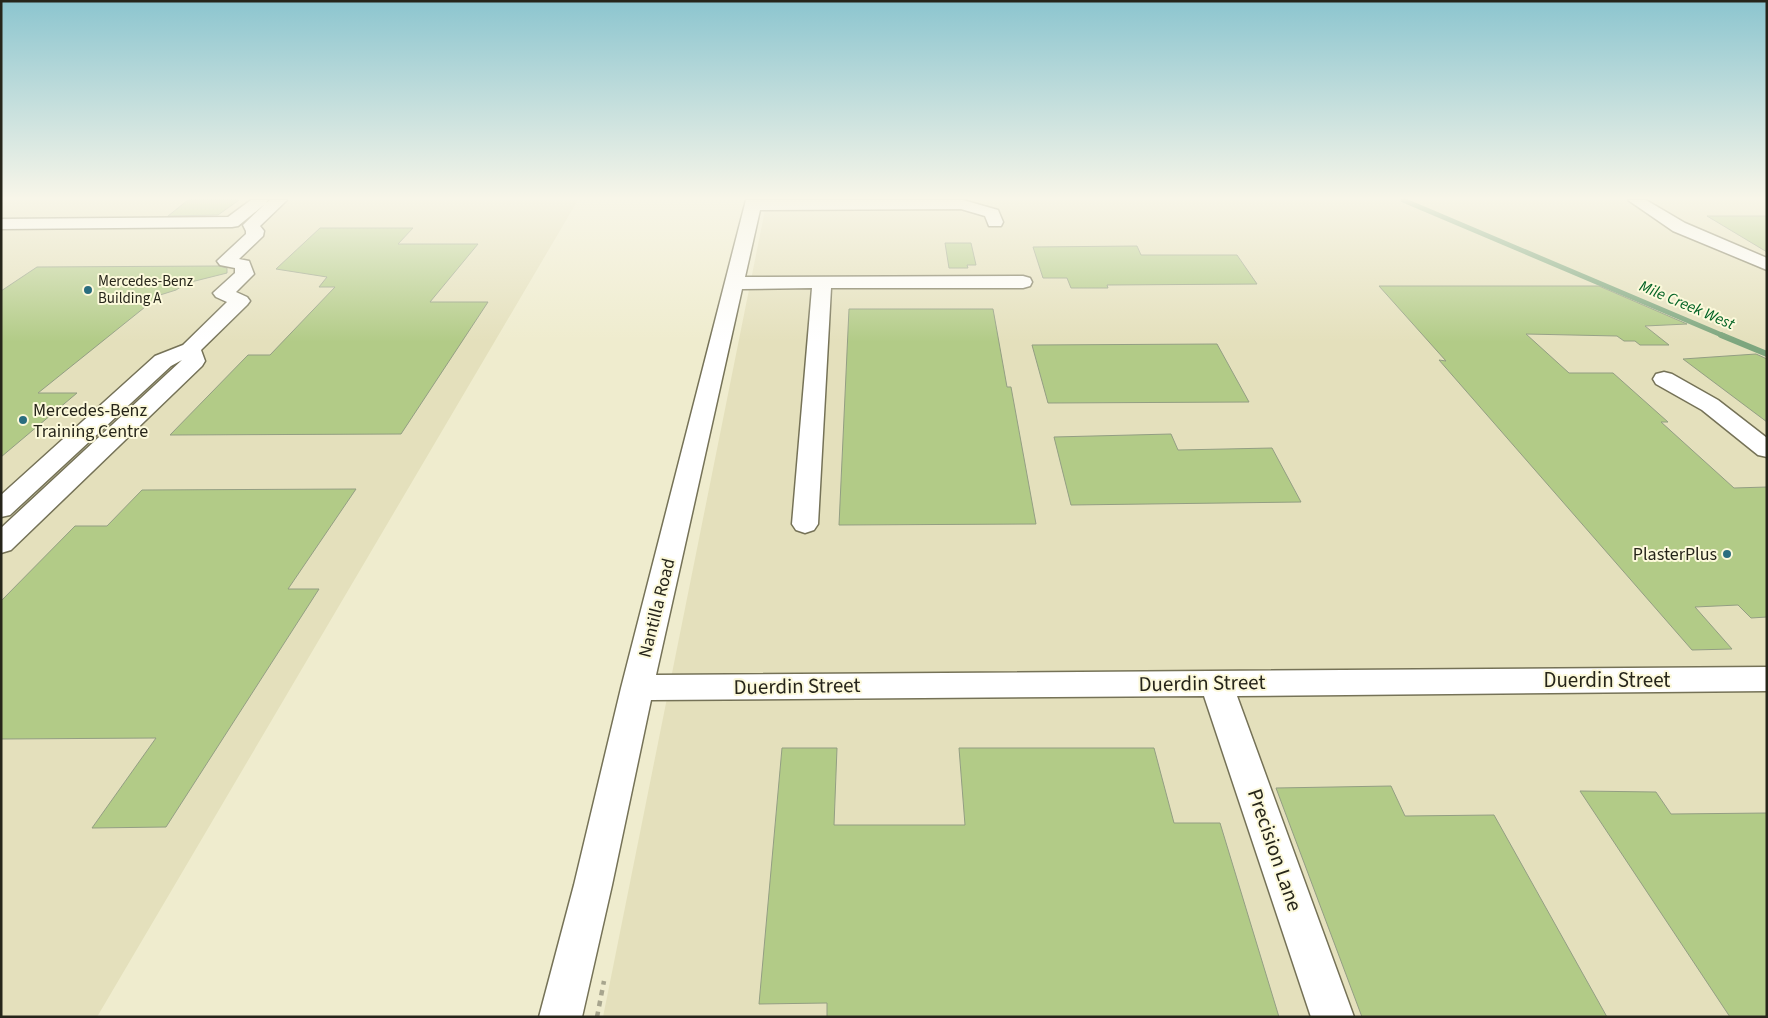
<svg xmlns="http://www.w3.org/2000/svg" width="1768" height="1018" font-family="'Source Sans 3',sans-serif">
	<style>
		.built { fill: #e4e0bc }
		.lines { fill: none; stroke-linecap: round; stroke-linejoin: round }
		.stream-far1 { stroke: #7da67e; stroke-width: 5 }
		.stream { stroke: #7da67e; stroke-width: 6 }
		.building { fill: #b2cb87; stroke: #939e83 }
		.minor-casing { stroke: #757257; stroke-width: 3 }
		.path { stroke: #a7a58e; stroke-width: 4.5; stroke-dasharray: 5.5 5.5; stroke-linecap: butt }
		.minor { fill: #fff; fill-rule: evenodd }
		.poi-dot { fill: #2a6e7f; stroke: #fcf9db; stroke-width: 2 }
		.labels { text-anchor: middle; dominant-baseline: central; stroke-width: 4; stroke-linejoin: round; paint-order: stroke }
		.far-poi-label { font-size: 15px; fill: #26251a; stroke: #fcf9db; text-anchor: start }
		.far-water-label { font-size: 16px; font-style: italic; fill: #006224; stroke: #fcf9db }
		.poi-label { font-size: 18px; fill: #26251a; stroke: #fcf9db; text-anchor: start }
		.street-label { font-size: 18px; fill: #26251a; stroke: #fcf9db }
		.near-street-label { font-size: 21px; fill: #26251a; stroke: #fcf9db }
	</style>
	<rect width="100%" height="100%" fill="#efecce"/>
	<!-- built -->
	<path class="built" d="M1 200H578L97 1017H1Z
		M767 200H1767V1017H603Z"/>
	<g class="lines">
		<!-- stream-far1 -->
		<path class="stream-far1" d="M1403 200 1724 336"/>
		<!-- stream -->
		<path class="stream" d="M1721 335 1767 354"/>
	</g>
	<!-- building -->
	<path class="building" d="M188 200H239L218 215 168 216Z
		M1707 216H1767V252Z
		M320 228H413L398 244H478L430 302H488L401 434 170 435 248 355H270L335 287H319L327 277 276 269Z
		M945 243H971L976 265H967L968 268H949Z
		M1137 246 1141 255H1237L1257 284 1107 285 1108 288H1071L1067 278H1043L1033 247Z
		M219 266 227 268V273L187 283 176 290 160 295 38 393H77L1 457V291L37 267Z
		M1379 286H1599L1687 324 1645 326 1669 345H1640L1635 341H1624L1617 336 1526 334 1569 373H1613L1668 422H1661L1734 488 1767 487V617L1751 618 1738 605 1695 607 1732 649 1692 650 1439 360 1446 361Z
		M849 309H993L1007 387H1011L1036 524 839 525Z
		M1217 344 1249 402 1048 403 1032 345Z
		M1756 354 1767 359V422L1683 359Z
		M1171 434 1178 450 1272 448 1301 502 1071 505 1054 437Z
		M356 489 288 589H319L166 827 92 828 156 738 1 739V601L75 526H107L142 490Z
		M782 748H837L834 825H965L959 748H1154L1174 823H1220L1279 1017H827V1003L759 1004Z
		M1391 786 1405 816 1494 815 1607 1017H1362L1276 788Z
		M1580 791 1656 792 1671 814 1767 813V1017H1730Z"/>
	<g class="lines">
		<defs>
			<path id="minor" d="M251 200H268L266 203 270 200H287L260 226 264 231 263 236 239 259 249 261 254 274 236 292 247 297 250 301 247 305 201 350 205 361 202 366 11 550 1 553V528L182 360 171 366 10 515 1 517V495L155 356 183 345 227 302 216 297 213 293 235 273V268L220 265 217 261 246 234V231L243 225 265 204 238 226 232 227 1 229V219L228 217Z
				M746 200H963L998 210 1003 222 1001 226H989L985 216 961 209 760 210 745 277 1023 276 1030 278 1032 282 1030 286 1023 288H831L818 524 814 530 805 533 796 530 792 524 812 288 742 289 656 675 1767 667V691L1237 696 1354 1017H1311L1204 696 651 700 612 885 582 1017H539L574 885 621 688Z
				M1628 200H1646L1685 223 1767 258V270L1673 231Z
				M1664 372 1672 374 1718 400 1767 438V457L1758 455 1702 410 1656 384 1653 379 1656 374Z"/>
		</defs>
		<!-- minor casing -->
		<use href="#minor" class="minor-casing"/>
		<!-- path -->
		<path class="path" d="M597 1017 604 981"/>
		<!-- minor -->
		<use href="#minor" class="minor"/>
	</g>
	<!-- sky -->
	<linearGradient id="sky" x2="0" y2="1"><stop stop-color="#8cc5cf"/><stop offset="0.58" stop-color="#f8f6e9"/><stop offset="1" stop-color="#f8f6e9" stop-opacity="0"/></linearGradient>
	<rect width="1768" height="342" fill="url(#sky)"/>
	<!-- markers -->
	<g class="poi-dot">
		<circle cx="88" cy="290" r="5"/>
		<circle cx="23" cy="420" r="5"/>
		<circle cx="1727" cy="554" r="5"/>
	</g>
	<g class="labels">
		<!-- far-poi labels -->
		<g class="far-poi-label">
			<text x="98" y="281">Mercedes-Benz<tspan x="98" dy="17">Building A</tspan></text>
		</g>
		<!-- far-water labels -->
		<g class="far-water-label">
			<text transform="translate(1687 305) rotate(23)">Mile Creek West</text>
		</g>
		<!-- poi labels -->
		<g class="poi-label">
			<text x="33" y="410">Mercedes-Benz<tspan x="33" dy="21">Training Centre</tspan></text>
			<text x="1717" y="554" text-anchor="end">PlasterPlus</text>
		</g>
		<!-- street labels -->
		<g class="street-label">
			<text transform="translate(657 608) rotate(-76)">Nantilla Road</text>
		</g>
		<!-- near-street labels -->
		<g class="near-street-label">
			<text x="1607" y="680">Duerdin Street</text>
			<text transform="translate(1202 683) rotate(-1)">Duerdin Street</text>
			<text transform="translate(797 686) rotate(-1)">Duerdin Street</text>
			<text transform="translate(1275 850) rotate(71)">Precision Lane</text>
		</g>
	</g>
	<!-- border -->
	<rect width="1768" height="1018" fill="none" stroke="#26251a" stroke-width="5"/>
</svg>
